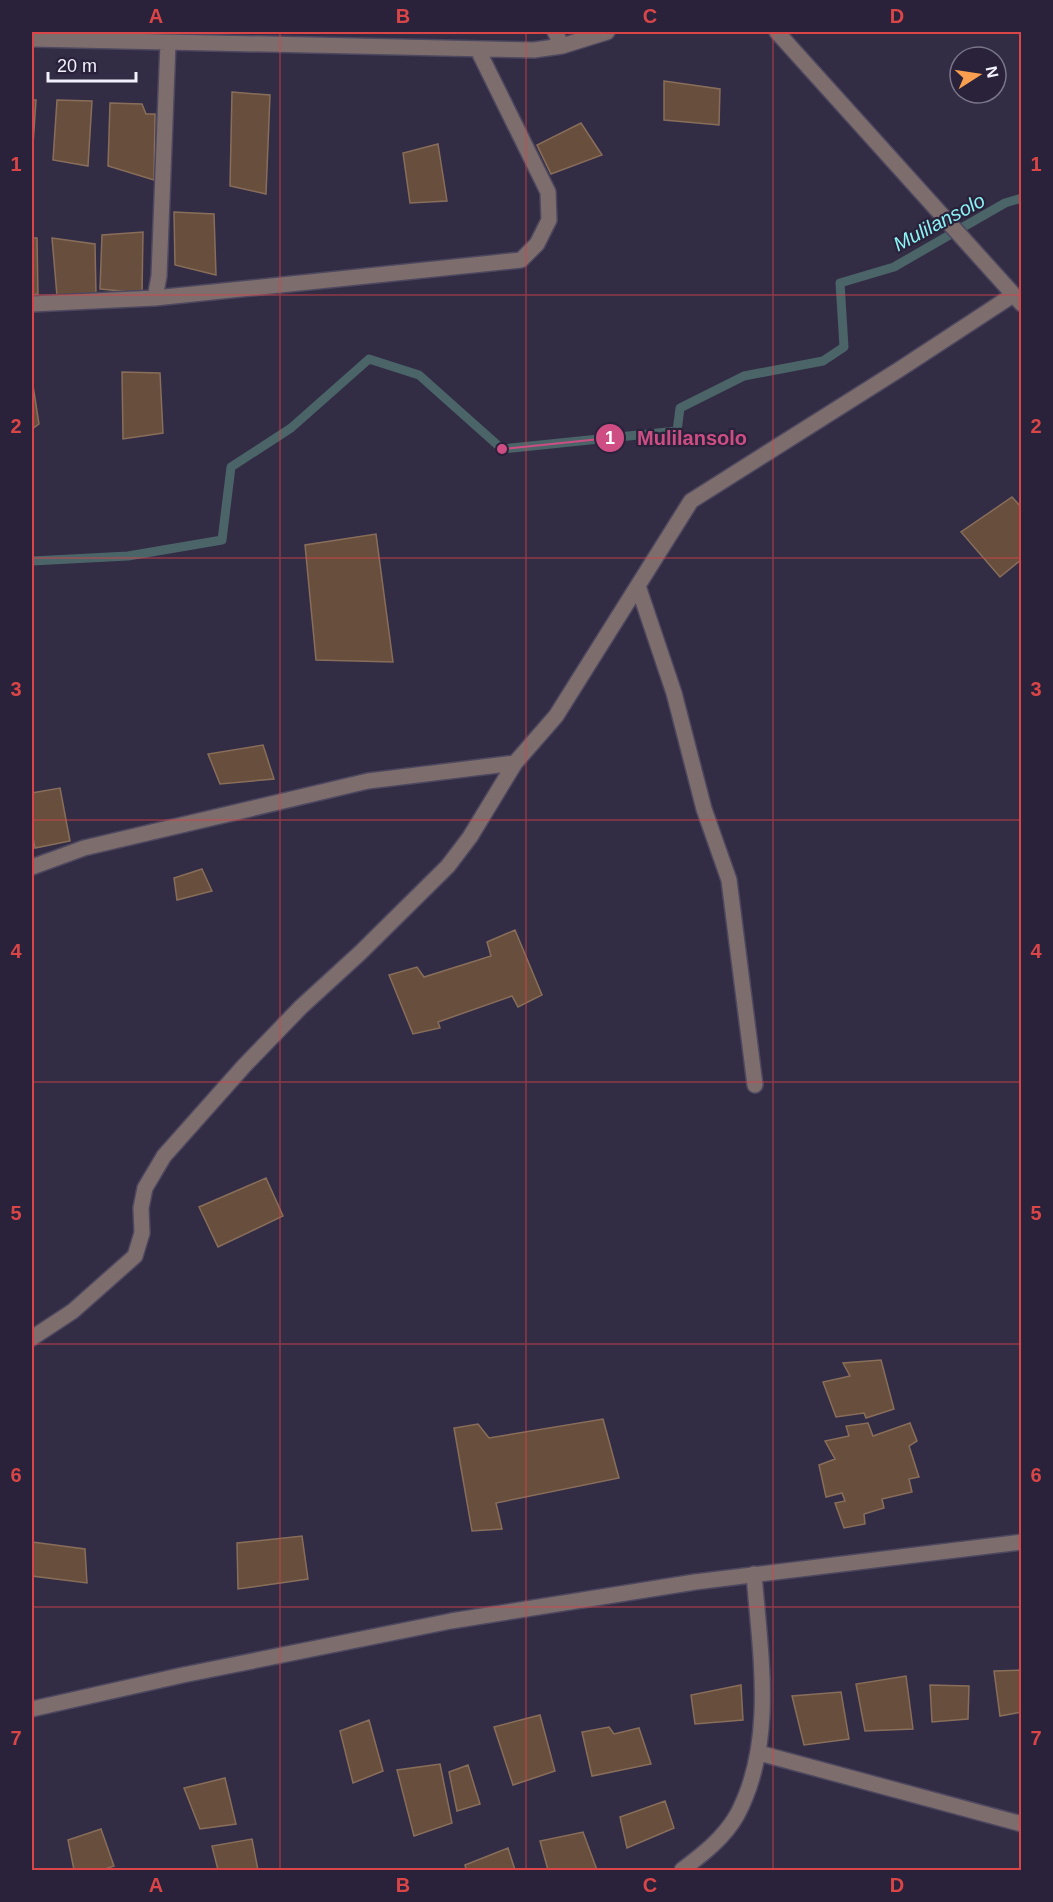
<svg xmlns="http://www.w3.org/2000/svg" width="1053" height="1902" font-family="Arial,sans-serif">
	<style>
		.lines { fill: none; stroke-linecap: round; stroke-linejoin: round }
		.stream { stroke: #4b6468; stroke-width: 9 }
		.building { fill: #684f3d; stroke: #886e5a; stroke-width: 1.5 }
		.minor-casing { stroke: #4d485f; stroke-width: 18 }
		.minor { stroke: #7d6d6c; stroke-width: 15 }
		.grid { fill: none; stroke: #da4648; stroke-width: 1.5; stroke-opacity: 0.55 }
		.labels { text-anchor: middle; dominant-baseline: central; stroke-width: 4.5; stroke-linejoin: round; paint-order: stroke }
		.water-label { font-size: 20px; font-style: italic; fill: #8bf3f4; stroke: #29223a }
		.leader { fill: none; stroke: #ce4e84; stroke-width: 2 }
		.callout-dot { fill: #ce4e84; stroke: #29223a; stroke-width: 2 }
		.mark-label { font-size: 18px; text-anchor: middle; font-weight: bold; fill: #fff }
		.callout-label { font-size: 20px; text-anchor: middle; font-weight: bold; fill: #ce4e84; stroke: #29223a; stroke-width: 4.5; stroke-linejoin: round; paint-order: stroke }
		.neatline { fill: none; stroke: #da4648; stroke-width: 2 }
		.grid-label { font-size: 20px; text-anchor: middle; font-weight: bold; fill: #da4648 }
	</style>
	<rect width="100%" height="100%" fill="#322c45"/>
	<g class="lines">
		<!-- stream -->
		<path class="stream" d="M32 561 128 556 222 540 231 467 291 428 369 359 419 375 502 449 677 431 680 408 744 376 823 361 844 347 840 283 894 267 1005 203 1022 198"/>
	</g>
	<!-- building -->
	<path class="building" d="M664 81 720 89 719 125 664 120Z
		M232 92 270 95 266 194 230 186Z
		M32 100H36L32 160Z
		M57 100 92 101 88 166 53 160Z
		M110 103 142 104 146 114H155L154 180 108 166Z
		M581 123 602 155 551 174 537 145Z
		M438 144 447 201 410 203 403 153Z
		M174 212 214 214 216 275 175 265Z
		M143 232 142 293 100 289 102 235Z
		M32 238H37L38 294 32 295Z
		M52 238 95 244 96 295 57 296Z
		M122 372 160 373 163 433 123 439Z
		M32 379 39 424 32 429Z
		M1012 497 1022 508V559L1000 577 961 532Z
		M376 534 393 662 316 660 305 545Z
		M263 745 274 779 220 784 208 754Z
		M60 788 70 841 35 848 32 833V793Z
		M202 869 212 891 177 900 174 878Z
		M515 930 542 995 518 1007 512 996 438 1022 440 1028 413 1034 389 975 417 967 424 977 491 956 487 942Z
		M266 1178 283 1216 218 1247 199 1207Z
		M881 1360 894 1409 866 1418 864 1413 836 1417 823 1382 850 1376 843 1363Z
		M603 1419 619 1478 496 1503 502 1529 472 1531 454 1428 478 1424 489 1438Z
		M868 1423 873 1436 910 1423 917 1441 909 1446 919 1477 909 1479 912 1492 882 1499 884 1508 864 1514 865 1524 844 1528 835 1503 845 1501 842 1493 826 1497 819 1465 835 1459 825 1441 849 1436 846 1426Z
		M302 1536 308 1579 238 1589 237 1543Z
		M32 1542 85 1549 87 1583 32 1576Z
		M1022 1670V1712L1000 1716 994 1671Z
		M906 1676 913 1729 865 1731 856 1684Z
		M741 1685 743 1720 695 1724 691 1695Z
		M930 1685 969 1686 968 1719 932 1722Z
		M841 1692 849 1739 804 1745 792 1696Z
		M540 1715 555 1771 513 1785 494 1727Z
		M369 1720 383 1771 353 1783 340 1731Z
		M609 1727 614 1734 639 1728 651 1764 592 1776 582 1732Z
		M440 1764 452 1823 414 1836 397 1770Z
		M468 1765 480 1804 457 1811 449 1772Z
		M225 1778 236 1824 200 1829 184 1788Z
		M665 1801 674 1828 627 1848 620 1817Z
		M101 1829 114 1866 102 1870H74L68 1840Z
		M583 1832 597 1870H548L540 1841Z
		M252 1839 258 1870H218L212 1846Z
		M508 1848 515 1870H466L465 1865Z"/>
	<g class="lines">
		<defs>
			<path id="minor" d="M555 32 562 46
				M777 32 1022 304
				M32 39 534 50 562 46 607 32
				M155 298 159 276 168 43
				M32 304 155 298 521 260 537 244 549 220 548 192 478 50
				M638 586 674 693 704 809 729 880 755 1085
				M32 867 84 848 368 781 515 763
				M32 1338 73 1311 135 1256 142 1233 141 1208 145 1188 164 1156 244 1066 301 1007 360 953 448 866 470 837 515 763 556 716 691 501 900 369 1013 295
				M32 1709 183 1675 451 1621 695 1582 1022 1542
				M759 1753 1022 1824
				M682 1870C703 1854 724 1838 737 1815 776 1742 760 1653 754 1574"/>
		</defs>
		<!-- minor casing -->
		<use href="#minor" class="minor-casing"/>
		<!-- minor -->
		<use href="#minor" class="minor"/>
	</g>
	<!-- grid -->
	<path class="grid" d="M280 32V1870M526 32V1870M773 32V1870M32 295H1022M32 558H1022M32 820H1022M32 1082H1022M32 1344H1022M32 1607H1022"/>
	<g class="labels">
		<!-- water labels -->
		<g class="water-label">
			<text transform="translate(939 222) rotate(-28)">Mulilansolo</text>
		</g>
	</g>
	<!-- callouts -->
	<path class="leader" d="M502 449L610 438"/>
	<g class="callout-dot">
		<circle cx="502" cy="449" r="6"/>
		<circle cx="610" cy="438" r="15"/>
	</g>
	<g class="mark-label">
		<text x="610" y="444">1</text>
	</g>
	<g class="callout-label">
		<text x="692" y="445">Mulilansolo</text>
	</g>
	<!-- border -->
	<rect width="1053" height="1902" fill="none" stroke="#29223a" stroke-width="66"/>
	<!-- north arrow -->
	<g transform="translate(978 75) rotate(78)"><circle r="28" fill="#29223a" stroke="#7a7588" stroke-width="1.5"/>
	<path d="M0-4.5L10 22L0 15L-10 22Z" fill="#fa9f4f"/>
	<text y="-9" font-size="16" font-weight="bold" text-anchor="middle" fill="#f4f1fe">N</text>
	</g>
	<!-- scale -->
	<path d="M48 72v9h88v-9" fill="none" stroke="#f4f1fe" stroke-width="3"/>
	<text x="57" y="72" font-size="18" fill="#f4f1fe" stroke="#29223a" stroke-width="4.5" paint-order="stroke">20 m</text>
	<rect x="33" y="33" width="987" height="1836" class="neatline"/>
	<g class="grid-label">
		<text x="156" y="23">A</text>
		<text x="403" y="23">B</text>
		<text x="650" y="23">C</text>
		<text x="897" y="23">D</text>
		<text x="16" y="171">1</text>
		<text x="1036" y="171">1</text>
		<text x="16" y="433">2</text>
		<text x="1036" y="433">2</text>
		<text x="16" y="696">3</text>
		<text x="1036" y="696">3</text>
		<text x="16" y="958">4</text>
		<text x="1036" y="958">4</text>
		<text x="16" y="1220">5</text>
		<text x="1036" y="1220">5</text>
		<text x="16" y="1482">6</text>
		<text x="1036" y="1482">6</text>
		<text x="16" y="1745">7</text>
		<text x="1036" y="1745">7</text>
		<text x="156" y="1892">A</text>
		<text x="403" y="1892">B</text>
		<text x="650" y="1892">C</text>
		<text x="897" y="1892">D</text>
	</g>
</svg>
